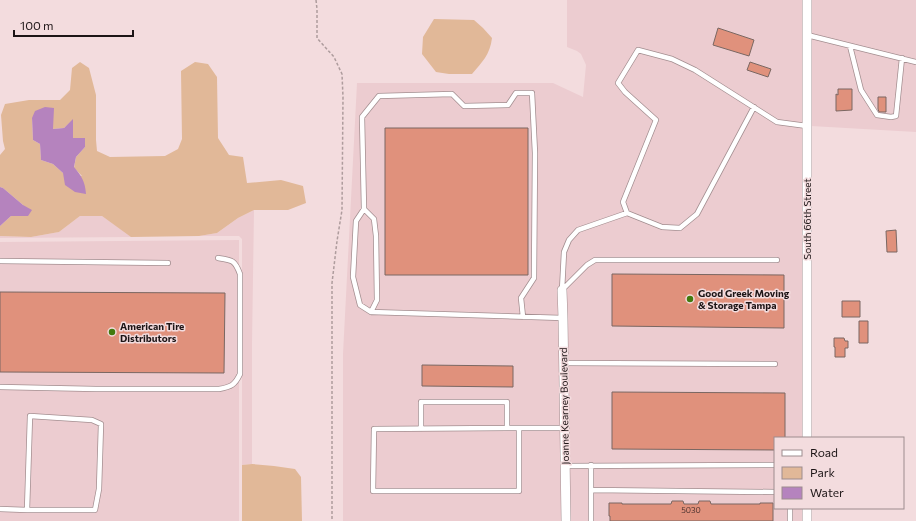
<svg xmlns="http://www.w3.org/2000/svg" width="916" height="521" font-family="Commissioner,sans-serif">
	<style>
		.built { fill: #ecccd0 }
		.green { fill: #e1b898; fill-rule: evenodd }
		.water { fill: #b583be }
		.building { fill: #e0917c; stroke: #7a6762 }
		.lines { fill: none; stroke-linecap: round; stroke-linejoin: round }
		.service-casing { stroke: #a38e90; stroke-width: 6 }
		.minor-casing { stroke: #a38e90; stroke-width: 10 }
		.path { stroke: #ae9c9d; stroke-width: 1.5; stroke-dasharray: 3 2; stroke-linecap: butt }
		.service { stroke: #fff; stroke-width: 4.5 }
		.minor { stroke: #fff; stroke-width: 9 }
		.poi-dot { fill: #427a0e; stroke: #f3dcde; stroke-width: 1.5 }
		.labels { text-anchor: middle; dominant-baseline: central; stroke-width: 3; stroke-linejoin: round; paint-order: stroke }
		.number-label { font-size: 8px; fill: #4e3430 }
		.street-label { font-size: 10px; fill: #1d1516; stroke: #f3dcde }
		.poi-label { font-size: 10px; font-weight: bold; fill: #1d1516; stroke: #f3dcde; text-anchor: start }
	</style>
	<rect width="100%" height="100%" fill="#f3dcde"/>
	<!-- built -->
	<path class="built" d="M567 0H802L803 438H775V508H803V521H570L566 285 558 286 559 318 562 521H343V354L357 83H553L583 97 586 65 581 54 577 51 567 47Z
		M811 0H916V132L811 126Z
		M254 210 252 344V464L242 465V239L239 236H199L217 233 238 218Z
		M80 216H102L131 236 135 237 0 238V236L31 237 59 232Z
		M239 240V521H0V242Z"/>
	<!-- green -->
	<path class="green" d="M434 19 474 20 483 28 492 38C490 55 482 62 472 74H449L436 72 422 54 423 37Z
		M80 62 89 68 96 95V140L97 151 110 157 165 156 178 149 182 139 181 71 195 62 208 64 217 77 218 138 229 155 243 157 247 183 281 180 303 186 306 203 288 210H254L238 218 217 233 199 236 131 237 102 216H80L59 232 31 237 0 236V226L11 216H27L23 205 3 188 0 187V155L5 149 3 141 1 115 5 104 29 100H60L70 90 72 68ZM32 118 53 129 64 128 73 120V138H85V147L76 157 74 168 82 176 63 173 53 164 41 160 40 144 33 140Z
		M252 464 274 466 295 469 301 477 302 521H242V465Z"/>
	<!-- water -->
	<path class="water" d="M45 107 54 108 53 129 64 128 73 119V138H85V147L76 157 74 167C82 177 85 181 86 194L75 192 65 185 63 173 53 164 41 160 40 144 33 140 32 118 35 111Z
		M0 187 3 188 23 205 32 210 28 216H11L0 226Z"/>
	<!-- building -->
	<path class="building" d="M718 28 754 40 749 56 713 45Z
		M750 62 771 69 768 77 747 70Z
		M838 89H852V110L836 111V94L838 95Z
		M878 97H886V112H879L878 109Z
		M385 128H528V275H385Z
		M896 230 897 252H887L886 231Z
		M612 274 784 275V328L612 326Z
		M0 292 225 293 224 373 0 372Z
		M842 301H860V317H842Z
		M859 321H868V343H859Z
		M834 338H844L845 341H848V348H845V357H835V347H834Z
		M422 365 513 366V387L422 386Z
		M612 392 785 393V438H775V450L612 449Z
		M672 501H683L684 504H698L699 501H710L711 504H760V503H773V521H610V516H609V503H622V504H671Z"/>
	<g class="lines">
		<defs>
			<path id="service" d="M807 35 916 62
				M850 46 861 90 877 115 891 117 896 116 902 58
				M754 107 697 214 680 228 662 227 627 213 623 202 656 120 625 92 618 83 638 50 672 59 695 70 777 122 807 126
				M364 209 374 219 376 236 377 300 371 312
				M0 261 168 263
				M562 290 587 265 595 260H777
				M562 290 564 252 569 240 578 230 627 213
				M523 317 521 298 534 278 535 153 532 93H516L508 105 464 106 452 94 379 96 362 117 364 209 356 221 353 277 360 305 371 312 563 318
				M564 363 775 364
				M0 387 96 389H219C231 387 235 385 240 374V274C235 260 232 260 218 258
				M519 428V491H373L374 429 507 428H565
				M421 429V402H507V428
				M565 466 775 465
				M591 490 775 492
				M790 508V521
				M0 509 27 510H95L99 489 101 424 92 420 30 416 27 510
				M591 521V465"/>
			<path id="minor" d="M807 0V438
				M562 290 563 318 566 521
				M807 508V521"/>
		</defs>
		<!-- service casing -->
		<use href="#service" class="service-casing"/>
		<!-- minor casing -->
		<use href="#minor" class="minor-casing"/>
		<!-- path -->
		<path class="path" d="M316 0 317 9V38L334 57 342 74 343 97 342 210 337 241 332 283V521"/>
		<!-- service -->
		<use href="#service" class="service"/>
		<!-- minor -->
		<use href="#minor" class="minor"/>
	</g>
	<!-- markers -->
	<g class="poi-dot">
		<circle cx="690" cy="299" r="4"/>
		<circle cx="112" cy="332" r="4"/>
	</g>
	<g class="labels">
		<!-- number labels -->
		<g class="number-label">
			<text x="691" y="510">5030</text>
		</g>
		<!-- street labels -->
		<g class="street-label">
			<text transform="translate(807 219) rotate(-90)">South 66th Street</text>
			<text transform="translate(564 406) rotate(-91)">Joanne Kearney Boulevard</text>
		</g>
		<!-- poi labels -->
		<g class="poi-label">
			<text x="698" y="293">Good Greek Moving<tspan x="698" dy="12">&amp; Storage Tampa</tspan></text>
			<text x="120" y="326">American Tire<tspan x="120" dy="12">Distributors</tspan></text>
		</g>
	</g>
	<!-- legend -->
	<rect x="774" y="437" width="130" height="72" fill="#f3dcde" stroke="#9d8c8e"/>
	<rect x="782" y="450" width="20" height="6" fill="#ffffff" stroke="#9d8c8e"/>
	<text x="810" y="457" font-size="12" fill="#1d1516">Road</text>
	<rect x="782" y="467" width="20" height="12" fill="#e1b898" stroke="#9d8c8e"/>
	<text x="810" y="477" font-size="12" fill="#1d1516">Park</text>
	<rect x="782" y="487" width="20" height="12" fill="#b583be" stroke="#9d8c8e"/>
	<text x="810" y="497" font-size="12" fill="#1d1516">Water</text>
	<!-- scale -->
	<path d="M14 30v6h119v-6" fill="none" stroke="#1d1516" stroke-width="2"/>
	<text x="20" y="30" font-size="12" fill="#1d1516" stroke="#f3dcde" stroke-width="3" paint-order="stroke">100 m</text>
</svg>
